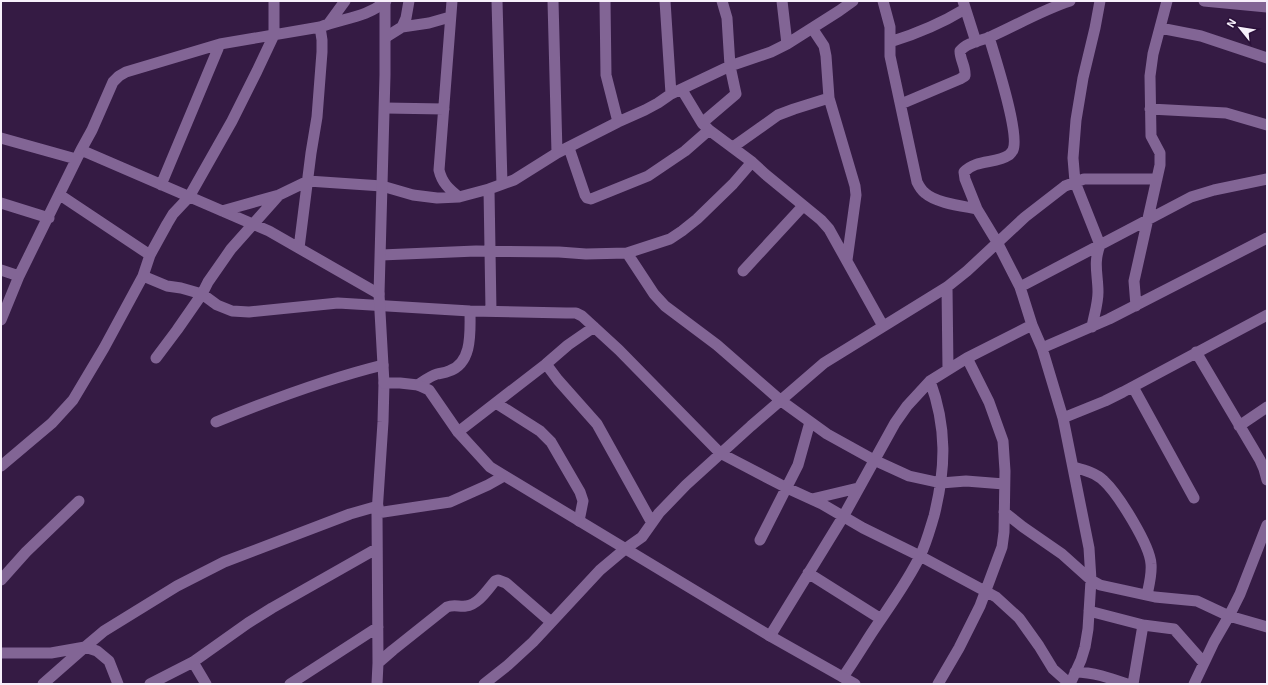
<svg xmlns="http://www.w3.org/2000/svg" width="1268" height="685" font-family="'Exo 2',sans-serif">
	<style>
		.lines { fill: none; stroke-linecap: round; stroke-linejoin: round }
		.minor { stroke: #826595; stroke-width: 11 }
		.tertiary { stroke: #826595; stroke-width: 11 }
	</style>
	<rect width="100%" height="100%" fill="#351b44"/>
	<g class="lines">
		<!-- minor -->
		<path class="minor" d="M452 1 439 170C442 183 449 189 459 197
			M497 1 502 184
			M553 1 557 153
			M605 1 606 75 618 122
			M665 1 671 94
			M782 1 787 44
			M883 1 890 27V56L917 182C919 186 921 190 925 193 936 203 962 206 977 209
			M963 1 976 42
			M1204 1 1267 7
			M329 23 345 1
			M402 27 429 23 450 17
			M812 28 824 46 826 56 829 98 855 186 856 195 847 260
			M1160 28 1201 36 1267 58
			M386 37 402 27 406 18 409 1
			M989 37C995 57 1020 134 1013 150 1012 152 1010 154 1009 155 996 164 976 159 964 172L965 179 977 209 997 242 1020 287 1032 325 1042 348 1063 418 1089 548 1091 580 1088 629 1085 647 1081 660 1070 684
			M890 42C916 34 942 23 965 9
			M682 90 702 123 709 130 752 162 765 174 821 220 829 229 883 326
			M901 104 960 79 965 76C966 67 960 60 960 51 967 42 980 41 990 37 1017 25 1042 10 1070 1
			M385 108 444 109
			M1150 109 1226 113 1267 125
			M702 123 736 94 730 66 727 18 722 1
			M1 138 76 159
			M733 147 778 115 794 109 829 98
			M569 148 585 195 587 198 591 199 648 176 685 151 709 130
			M81 150 269 231 379 294
			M161 185 220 44
			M489 189 491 311
			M60 195 150 255
			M1 203 49 218
			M222 211 279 195 308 181 382 186 413 195 437 198 459 197 489 189 514 180 557 153 618 122 645 110 658 103 671 94 730 66 771 52 787 44 839 11 853 1
			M299 248 311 153 317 117 322 52V40L320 27
			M627 253 654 294 665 306 717 345 780 400 827 434 874 460 909 476 941 483 966 481 1004 484
			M381 255 476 251 559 252 586 254 627 253 670 239 682 231 697 219 733 184 752 162
			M1 270 19 276
			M743 271 803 206
			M143 276 167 286 181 288 202 294 217 305 232 311 249 312 338 303 470 311 566 313H576L582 316 619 350 720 453 787 488 822 504 863 528 920 556 996 597 1019 618 1039 646 1053 669 1070 684
			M947 287 948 370
			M1020 287 1191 197 1214 190 1267 179
			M1136 306 1134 281 1160 165V153L1151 136 1150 76 1153 54 1167 1
			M1 320 19 276 81 150 92 130 113 82 119 76 126 72 220 44 320 27C342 18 367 18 386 1
			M1092 327C1094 315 1098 304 1098 292 1098 275 1093 263 1100 245L1075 182 1073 158 1076 120 1083 78 1095 28 1100 1
			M1042 348 1109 319 1267 238
			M1196 352 1260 460 1264 469 1267 480
			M156 358 177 330 202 294 208 282 231 249 279 195
			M546 364 558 380 597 424 652 523
			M418 385C424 381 430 376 437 374 441 373 445 373 449 371 473 363 470 331 470 311
			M1133 387 1194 498
			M496 403 540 431 551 442 580 492 583 501 579 521
			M1063 418 1105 401 1123 392 1267 315
			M216 422C270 400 326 379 383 365
			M1239 426 1267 407
			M458 432 546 364 568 345 594 327
			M1 466 52 423 73 400 104 348 143 276 150 255 167 224 173 214 189 197 232 121 257 71 274 35V1
			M1073 467C1084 470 1096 473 1104 481 1118 494 1150 545 1151 564 1152 574 1149 585 1147 595
			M812 499 858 488
			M1004 512 1023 527 1062 554 1091 580 1100 585 1155 597 1197 601 1229 616 1267 627
			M377 513 450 502 488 485 504 476
			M760 540 798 465 810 422
			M808 573 881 619
			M1 580 26 552 79 501
			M1089 611 1143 625 1174 629 1204 663
			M770 636 843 517 895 423 907 406 930 381 967 358 1032 325
			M1 653H51L85 647 97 651 109 661 118 684
			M193 662 206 684
			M378 663 393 650 447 607C454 604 459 607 466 606 478 605 488 589 495 581L498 580 506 583 551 622
			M1075 672C1093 672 1110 678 1127 684
			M843 677C853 663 862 648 871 634 888 608 907 583 920 556 926 544 930 529 934 516 946 468 947 427 930 381
			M43 684 85 647 104 631 177 586 224 562 350 514 378 506
			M150 684 193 662 248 623 272 608 376 549
			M290 684 378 627
			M377 684 378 663 377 513 383 422 384 383
			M484 684 508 665 533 642 600 570 625 549 642 537 659 513 686 485 751 426 824 363 947 287 967 271 1025 217 1065 186 1084 179H1157
			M938 684 959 648 980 606 1002 547 1004 532 1005 471 1003 441 989 402 967 358
			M1133 684 1143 625
			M1194 684 1214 642 1229 616 1240 594 1267 525"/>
		<!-- tertiary -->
		<path class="tertiary" d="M385 1V75L379 294 384 383H400L418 385 429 390 458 432 490 467 770 636 855 684"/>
	</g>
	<!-- border -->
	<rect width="1268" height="685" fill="none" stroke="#f7f0fb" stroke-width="4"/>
	<!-- north arrow -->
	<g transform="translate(1240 28) rotate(300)" stroke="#2b113a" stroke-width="3" paint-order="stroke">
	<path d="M0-3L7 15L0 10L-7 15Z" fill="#f7f0fb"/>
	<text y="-6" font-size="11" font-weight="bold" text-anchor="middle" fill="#f7f0fb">N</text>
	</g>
</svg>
